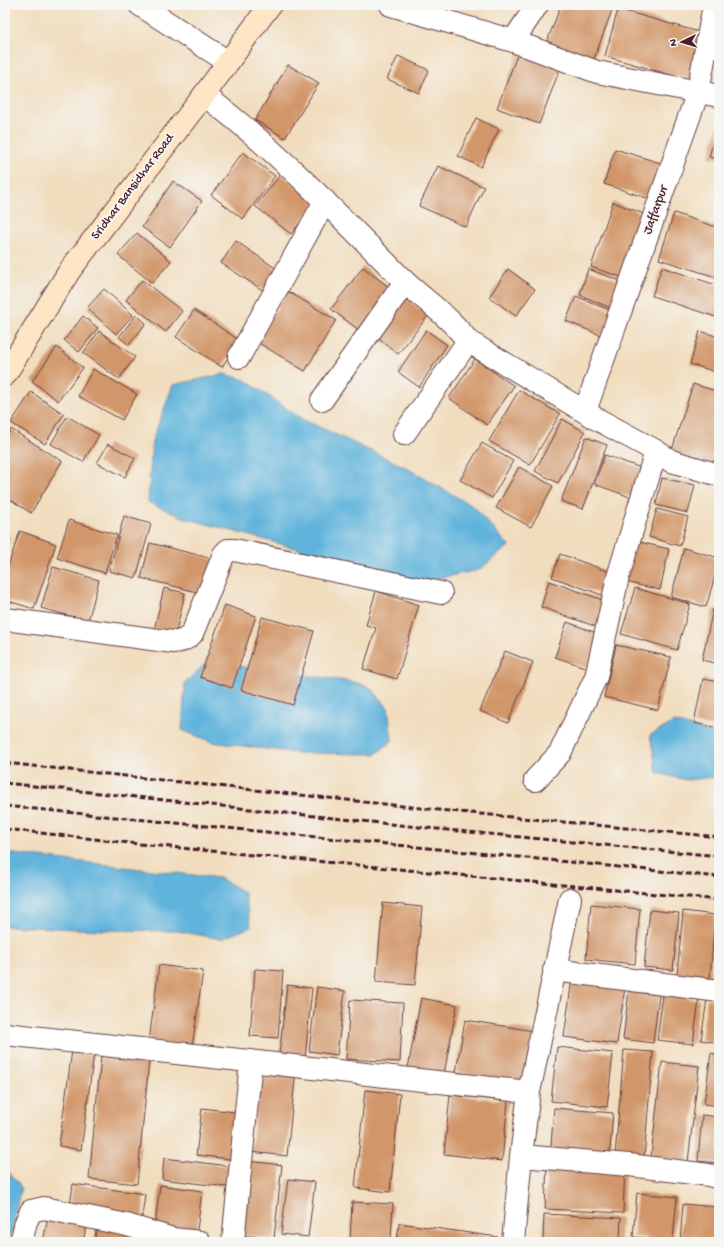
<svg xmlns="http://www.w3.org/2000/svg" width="724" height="1247" font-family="'Gochi Hand',sans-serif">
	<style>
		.water { fill: #60b4dc; stroke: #556a84 }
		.building { fill: #d19669 }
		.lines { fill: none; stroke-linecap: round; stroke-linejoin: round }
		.street-casing { stroke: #633c41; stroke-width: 24 }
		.secondary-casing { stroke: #633c41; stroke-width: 24 }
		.street { stroke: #fff; stroke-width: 22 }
		.secondary { stroke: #fde5c5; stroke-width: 22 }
		.rail { stroke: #4a1f2b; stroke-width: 3; stroke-dasharray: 6 3; stroke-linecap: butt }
		.labels { text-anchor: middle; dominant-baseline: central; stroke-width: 4; stroke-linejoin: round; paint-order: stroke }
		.street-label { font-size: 13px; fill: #4a1f2b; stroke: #f6f6f2 }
	</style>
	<rect width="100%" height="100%" fill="#f6f6f2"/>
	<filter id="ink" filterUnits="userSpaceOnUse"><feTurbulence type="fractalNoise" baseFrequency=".025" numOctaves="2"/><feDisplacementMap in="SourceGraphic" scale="8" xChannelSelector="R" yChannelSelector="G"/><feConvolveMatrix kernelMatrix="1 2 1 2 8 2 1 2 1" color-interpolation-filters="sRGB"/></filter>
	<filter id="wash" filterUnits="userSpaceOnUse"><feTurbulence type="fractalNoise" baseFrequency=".012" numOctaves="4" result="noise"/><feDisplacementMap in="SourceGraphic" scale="16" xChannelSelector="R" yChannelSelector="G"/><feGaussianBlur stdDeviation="0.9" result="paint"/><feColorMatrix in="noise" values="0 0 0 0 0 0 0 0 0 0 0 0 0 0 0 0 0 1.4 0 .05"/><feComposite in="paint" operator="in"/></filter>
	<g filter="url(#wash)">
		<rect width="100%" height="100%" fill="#f1ddbe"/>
		<!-- water -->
		<path class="water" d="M224 374 245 380 302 419 403 466 474 507 509 546 479 570 420 582 185 518 148 502 152 441 173 385Z
			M207 662 354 682 371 688 388 708 392 741 376 754 298 753 212 742 182 730 185 683Z
			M675 722 711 733 719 744V771L714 777 687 780 657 773 650 735Z
			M5 853 219 878 244 892 251 927 221 939 178 931 101 930 5 926Z
			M5 1169 21 1187 9 1242H5Z"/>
		<g id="blocks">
			<!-- building -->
			<path class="building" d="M561 5H614L592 64 545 47Z
				M618 9 706 34 692 81 605 56Z
				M519 50 561 66 539 124 497 108Z
				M398 56 429 70 419 93 387 79Z
				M288 65 319 83 285 138 255 120Z
				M476 118 499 129 481 167 458 156Z
				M719 122V159L709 157Z
				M615 149 667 165 656 201 604 184Z
				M243 152 275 176 243 219 211 195Z
				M438 166 484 187 466 227 419 206Z
				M281 174 316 203 291 234 255 206Z
				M173 181 202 201 170 247 142 227Z
				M613 202 649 216 627 279 591 267Z
				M674 213 719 228V278L659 259Z
				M137 233 171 261 152 283 118 255Z
				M236 241 278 270 264 291 221 263Z
				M363 267 394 291 363 333 331 309Z
				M662 267 719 286V318L652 296Z
				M508 269 535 289 516 316 489 297Z
				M588 269 621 281 611 308 580 295Z
				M142 280 182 311 166 332 126 300Z
				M104 289 133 315 116 334 87 308Z
				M287 291 336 320 305 371 257 342Z
				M576 296 615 312 605 337 566 321Z
				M405 297 428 316 398 354 374 334Z
				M194 310 239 340 222 367 176 337Z
				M136 315 146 323 129 345 119 337Z
				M83 316 98 328 79 352 64 340Z
				M426 330 447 345 419 387 398 372Z
				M99 331 135 357 119 379 83 353Z
				M700 331 719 337V373L690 364Z
				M57 347 83 368 58 401 32 381Z
				M475 359 514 386 487 425 449 398Z
				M93 369 137 394 122 420 78 396Z
				M693 384 719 392V472L670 456Z
				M519 390 560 414 530 465 489 441Z
				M31 392 64 414 45 444 11 423Z
				M67 416 99 435 83 462 51 444Z
				M562 419 585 432 558 483 535 471Z
				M11 429 62 461 31 513 5 496V439Z
				M586 437 607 445 583 509 561 501Z
				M482 443 513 461 492 498 460 480Z
				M108 444 135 458 125 477 97 463Z
				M605 455 644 469 633 498 594 484Z
				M519 467 553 486 531 527 496 508Z
				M662 478 695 485 688 513 656 505Z
				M657 509 688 517 680 546 649 537Z
				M124 516 151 524 136 578 109 571Z
				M69 520 117 535 105 573 57 558Z
				M20 531 56 544 34 609 5 600V575Z
				M5 536 10 537 5 552Z
				M631 540 669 549 660 590 621 581Z
				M150 543 214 559 205 594 141 578Z
				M684 548 719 558V562L706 607 671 597Z
				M560 554 613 573 605 596 552 577Z
				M53 567 99 580 88 621 41 608Z
				M549 581 606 601 597 627 541 607Z
				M164 588 185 593 175 636 154 630Z
				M635 588 690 604 677 650 621 634Z
				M376 591 419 605 397 679 363 669 376 628 366 625Z
				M225 605 256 616 232 688 200 677Z
				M713 609 719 611V664L702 660Z
				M262 617 314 631 293 705 241 690Z
				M567 622 602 635 591 669 555 657Z
				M616 645 671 657 658 710 604 697Z
				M505 651 533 662 508 723 480 711Z
				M703 679 719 682V728L694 723Z
				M383 903 422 907 415 985 376 982Z
				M591 904 640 909 635 964 586 959Z
				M650 910 679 913 673 970 644 967Z
				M683 911 715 915 710 978 677 975Z
				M159 965 203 971 192 1048 149 1042Z
				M255 969 283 971 278 1038 250 1036Z
				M572 979 625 987 617 1044 564 1037Z
				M287 985 312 988 305 1059 279 1056Z
				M317 987 345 991 337 1055 309 1051Z
				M629 991 659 995 653 1043 623 1039Z
				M663 995 699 1000 693 1044 657 1040Z
				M421 998 457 1005 444 1074 408 1068Z
				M707 999 719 1001V1043L701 1040Z
				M350 1000 403 1003 400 1062 346 1059Z
				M465 1020 534 1031 526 1084 456 1072Z
				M557 1047 613 1053 607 1107 551 1101Z
				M72 1050 94 1053 81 1150 59 1146Z
				M624 1050 653 1052 644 1158 615 1156Z
				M711 1053 719 1055V1106L704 1104Z
				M101 1056 149 1061 137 1184 89 1179Z
				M662 1062 699 1066 688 1162 651 1157Z
				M261 1066 296 1070 287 1156 251 1152Z
				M365 1090 400 1094 390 1192 355 1188Z
				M450 1095 508 1101 502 1161 444 1154Z
				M202 1108 243 1113 238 1160 196 1155Z
				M554 1108 613 1113 609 1161 550 1157Z
				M702 1115 719 1117V1163L698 1161Z
				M164 1158 237 1167 234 1188 162 1179Z
				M247 1161 282 1165 274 1239 239 1235Z
				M547 1163 625 1167 623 1213 545 1209Z
				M288 1179 315 1182 308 1237 281 1234Z
				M73 1184 145 1194 141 1225 70 1206Z
				M160 1185 202 1191 196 1238 154 1232Z
				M637 1193 677 1197 673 1240 633 1237Z
				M352 1202 393 1204 391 1242H350Z
				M683 1204 719 1207V1242H680Z
				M544 1214 621 1218 620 1242H543Z
				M48 1216 87 1223 83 1242H43Z
				M98 1222 141 1230 139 1242H94Z
				M399 1223 498 1237V1242H397Z"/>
		</g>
	</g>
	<g filter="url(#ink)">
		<use href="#blocks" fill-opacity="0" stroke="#633c41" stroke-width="1"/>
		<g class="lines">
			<defs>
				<path id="street" d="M140 5 228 62
					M391 5 513 41 597 72 719 96
					M513 41 537 5
					M204 95C276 149 339 215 402 279 418 295 438 308 454 325 459 330 464 336 468 341L595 418 656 451 671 461 719 475
					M239 357 325 201
					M322 400 405 282
					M585 411 698 92 714 5
					M404 434 468 341
					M5 619 173 642C181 642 185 640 192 634L224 554 228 550H234L441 593
					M535 780 560 753 596 677 618 577 656 451
					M554 970 719 991
					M5 1034 529 1092
					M521 1156 629 1165 709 1175 719 1178
					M21 1242 26 1222 31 1211 44 1208 127 1225 173 1239 200 1242
					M233 1242 251 1061
					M513 1242 521 1156 529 1092 570 899"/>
				<path id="secondary" d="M5 375 70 270 204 95 270 5"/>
			</defs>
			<!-- street casing -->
			<use href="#street" class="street-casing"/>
			<!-- secondary casing -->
			<use href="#secondary" class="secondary-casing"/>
			<!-- street -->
			<use href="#street" class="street"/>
			<!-- secondary -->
			<use href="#secondary" class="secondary"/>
			<!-- rail -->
			<path class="rail" d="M5 763 439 810 719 837
				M5 783 437 829 719 856
				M5 806 719 877
				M5 829 139 844 719 900"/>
		</g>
	</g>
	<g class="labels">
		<!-- street labels -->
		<g class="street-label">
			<text transform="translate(133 187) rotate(-53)">Sridhar Bansidhar Road</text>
			<text transform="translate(656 210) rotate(-70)">Jaffarpur</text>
		</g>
	</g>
	<!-- margin -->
	<rect width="724" height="1247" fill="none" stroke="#f6f6f2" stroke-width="20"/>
	<!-- north arrow -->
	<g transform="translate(682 42) rotate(265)" stroke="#f6f6f2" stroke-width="3" paint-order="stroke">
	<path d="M0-3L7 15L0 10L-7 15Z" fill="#4a1f2b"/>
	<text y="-6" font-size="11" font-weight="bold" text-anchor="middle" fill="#4a1f2b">N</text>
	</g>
</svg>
